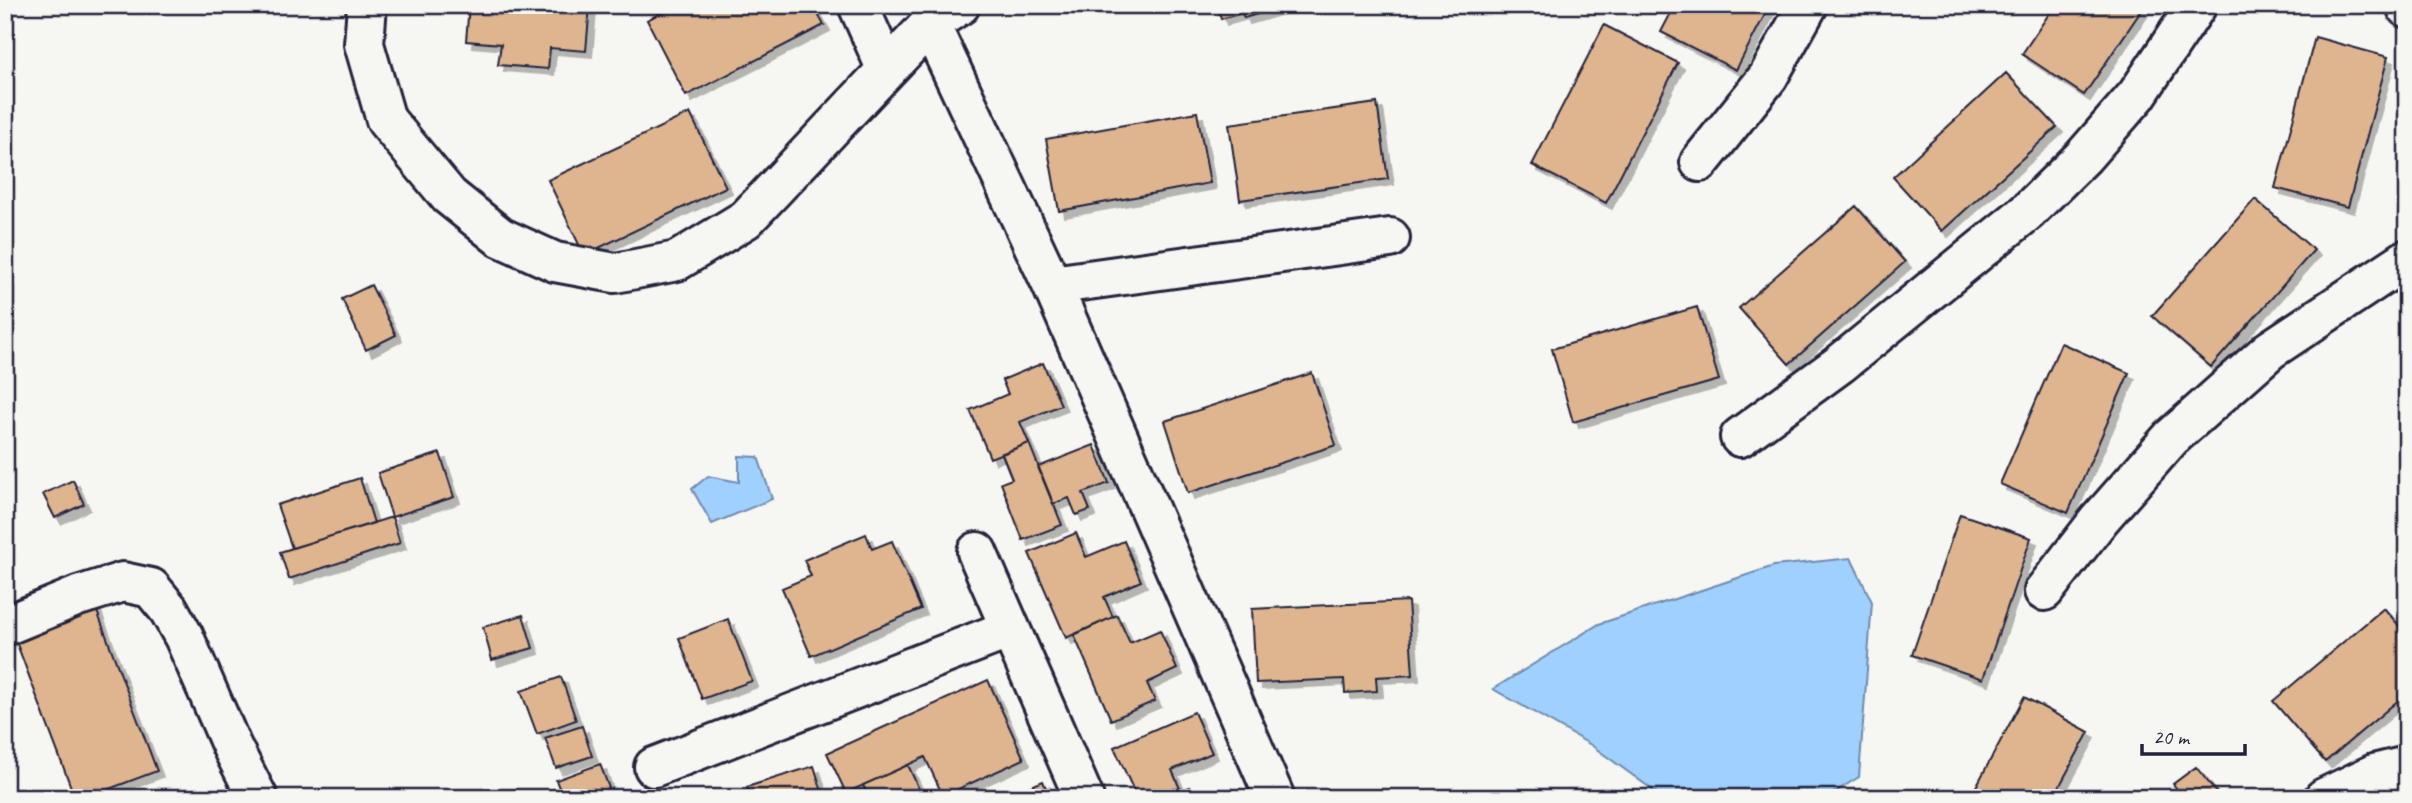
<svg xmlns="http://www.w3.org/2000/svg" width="2412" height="803" font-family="Caveat,sans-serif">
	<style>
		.water { fill: #a0d0fd; stroke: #6e8aaf; stroke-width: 2 }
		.building { fill: #deb58f; stroke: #22223b; stroke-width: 2; filter: url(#shadow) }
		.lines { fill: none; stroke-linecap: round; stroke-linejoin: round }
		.minor-casing { stroke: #22223b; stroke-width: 44 }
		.minor { stroke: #f6f6f2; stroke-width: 38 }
	</style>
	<defs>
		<filter id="shadow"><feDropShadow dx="6" dy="6" stdDeviation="0" flood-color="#0004"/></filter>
	</defs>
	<rect width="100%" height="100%" fill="#f6f6f2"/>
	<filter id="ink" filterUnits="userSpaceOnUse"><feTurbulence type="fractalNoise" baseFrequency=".0143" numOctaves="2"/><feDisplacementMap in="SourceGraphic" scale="14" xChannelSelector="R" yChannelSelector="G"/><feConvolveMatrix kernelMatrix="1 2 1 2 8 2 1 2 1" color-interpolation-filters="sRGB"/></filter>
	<g filter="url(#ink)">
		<!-- water -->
		<path class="water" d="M739 456 758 457 772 499 712 524 692 489 708 476 739 482Z
			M1851 558 1872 602 1859 777 1825 798H1664L1591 745 1493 689 1599 624 1774 566Z"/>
		<!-- building -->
		<path class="building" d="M469 5H590L586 51 550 48 548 69 498 65 501 44 466 41Z
			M676 5H813L824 25 686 96 647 20Z
			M1217 5H1288L1244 18 1242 13 1221 19Z
			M1675 5H1770L1736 70 1661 32Z
			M2055 5H2145L2084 95 2022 54Z
			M1604 25 1678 63 1606 203 1532 165Z
			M2315 37 2388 57 2348 207 2275 188Z
			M2006 73 2057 127 1942 231 1893 177Z
			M1377 103 1388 179 1240 200 1229 124Z
			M1197 112 1210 183 1059 211 1046 139Z
			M690 113 726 187 584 255 548 180Z
			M2255 199 2314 250 2211 367 2152 316Z
			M1856 206 1905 262 1789 364 1739 308Z
			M371 285 396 335 366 350 342 299Z
			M1697 307 1719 380 1573 422 1552 349Z
			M2061 343 2129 373 2068 513 2000 484Z
			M1043 363 1061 405 1020 422 1029 443 990 458 970 410 1008 394 1002 380Z
			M1312 373 1336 445 1188 493 1165 421Z
			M1029 443 1062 525 1023 540 1001 483 1012 479 1002 454Z
			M1094 445 1109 483 1083 493 1090 510 1076 515 1069 498 1053 504 1038 467Z
			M440 453 454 497 392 517 378 473Z
			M360 478 374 523 292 548 277 505Z
			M73 480 84 504 55 518 43 494Z
			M1960 514 2031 538 1983 679 1912 655Z
			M392 517 400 543 289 579 280 552Z
			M1076 533 1086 557 1124 541 1141 581 1104 597 1113 617 1066 638 1029 553Z
			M866 534 872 549 892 541 921 609 811 656 782 588 811 576 804 560Z
			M1408 601 1413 675 1376 677 1377 691 1345 693 1344 679 1256 683 1252 609Z
			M95 606 157 771 85 798H75L14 636Z
			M2384 608 2407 635V693L2325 762 2273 701Z
			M523 615 533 648 492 660 483 627Z
			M1117 615 1130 643 1160 630 1177 669 1147 683 1155 701 1111 720 1074 635Z
			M728 619 752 681 702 699 679 638Z
			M561 677 576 720 537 734 521 691Z
			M988 680 1024 759 943 796 925 757 846 793 827 753Z
			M2024 697 2089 732 2053 798H1970Z
			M1194 712 1212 753 1172 770 1181 791 1165 798H1137L1114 747Z
			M582 726 592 756 556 768 545 738Z
			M600 764 612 796 606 798H563L556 780Z
			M908 765 923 798H869L863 785Z
			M814 766 824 798H751L747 787Z
			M2196 767 2216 792 2208 798H2184L2173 784Z
			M1043 781 1050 798H1003Z
			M1190 787 1195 798H1165L1181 791Z"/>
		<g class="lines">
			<defs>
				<path id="minor" d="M367 5 364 44 386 120 449 196 500 237 555 262 615 273 677 261 746 219 930 24
					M858 5 886 68
					M960 5 930 24 1052 285 1275 798
					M2406 5 2407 8
					M1700 162 1768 77 1808 5
					M1052 285 1390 238
					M1740 437 1840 364 2027 212 2083 157 2137 95 2197 5
					M977 552 1084 798
					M2044 591 2099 520 2171 438 2270 350 2407 259
					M5 626 78 596 123 582 151 588 169 610 184 637 232 747 258 798
					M654 767 1010 629
					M2324 798 2374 774 2407 766"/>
			</defs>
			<!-- minor casing -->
			<use href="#minor" class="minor-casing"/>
			<!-- minor -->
			<use href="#minor" class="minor"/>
		</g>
	</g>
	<!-- margin -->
	<rect width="2412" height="803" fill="none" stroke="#f6f6f2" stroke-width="28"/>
	<rect x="14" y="14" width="2384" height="775" fill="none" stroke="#22223b" stroke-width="2.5" filter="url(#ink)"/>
	<!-- scale -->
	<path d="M2142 744v10h103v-10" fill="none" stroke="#22223b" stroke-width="3.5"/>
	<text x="2153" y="744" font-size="21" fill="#22223b" stroke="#f6f6f2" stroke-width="5" paint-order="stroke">20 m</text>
</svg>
